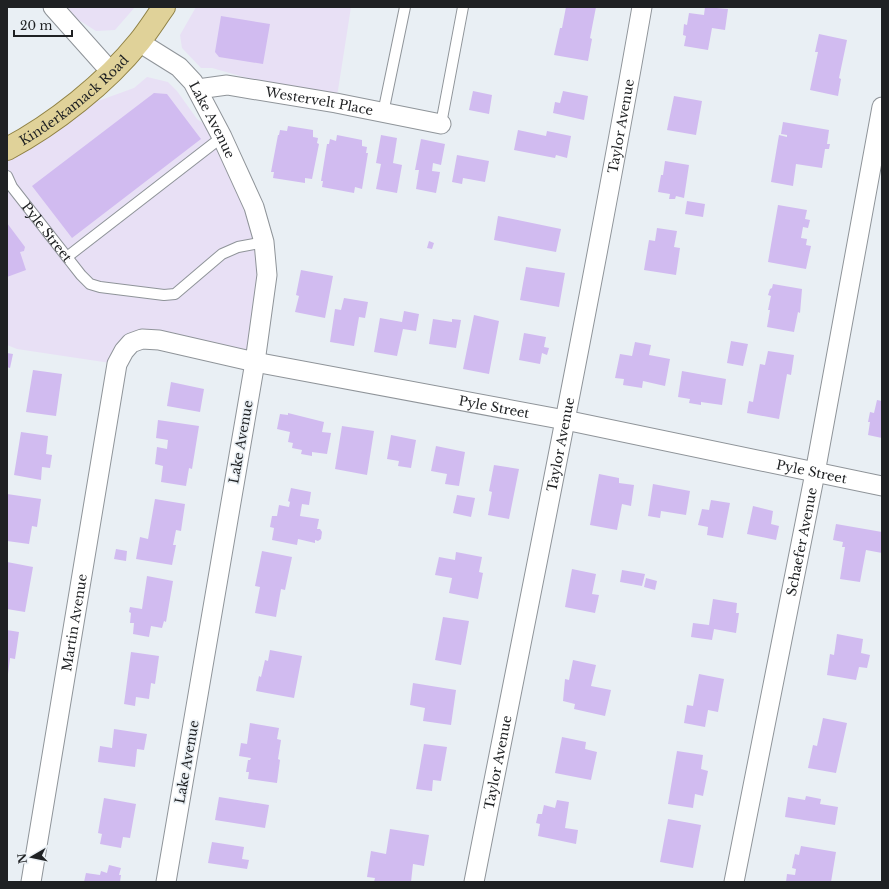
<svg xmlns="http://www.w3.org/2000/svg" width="889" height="889" font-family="'Libre Baskerville',serif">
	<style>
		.commercial { fill: #e8e0f5 }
		.building { fill: #d1bbf0 }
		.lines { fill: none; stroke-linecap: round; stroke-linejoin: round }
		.service-casing { stroke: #8f9499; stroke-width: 12 }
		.minor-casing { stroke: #8f9499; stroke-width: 21 }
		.primary-casing { stroke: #8f8144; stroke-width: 24 }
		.service { stroke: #fff; stroke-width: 10 }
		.minor { stroke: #fff; stroke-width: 19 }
		.primary { stroke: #e0d299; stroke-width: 22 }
		.labels { text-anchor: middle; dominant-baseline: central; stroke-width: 3; stroke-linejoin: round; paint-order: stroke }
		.street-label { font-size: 13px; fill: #1f2123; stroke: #e9eff4 }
	</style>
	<rect width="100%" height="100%" fill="#e9eff4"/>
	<!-- commercial -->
	<path class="commercial" d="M58 7H135L115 30 96 31Z
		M196 7H351L336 103 212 68H201L182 48 180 35Z
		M147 77 168 82 177 91 197 119 222 137 259 223 255 362 142 339 117 364 17 349 7 345V149L62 114 134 88Z"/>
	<!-- building -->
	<path class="building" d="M566 7H596L590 38 592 39 588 61 554 55 560 28H562Z
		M705 7 728 9 725 30 712 28 708 50 684 46 686 36 683 35 684 24 687 25 689 13 704 15Z
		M221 16 270 24 263 64 219 57 215 52Z
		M819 34 847 40 839 78 841 79 838 96 810 90 818 52H815Z
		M473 91 492 95 489 114 469 110Z
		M563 91 588 96 584 120 553 113 555 102 560 103Z
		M154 93 167 94 201 139 72 238 32 186Z
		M674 96 702 101 696 135 667 130Z
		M783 122 829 130 827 144H830L829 149H825L822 168 796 164 793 186 771 182 779 135 787 137V135L781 134Z
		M288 126 313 130V137L318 138 317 143 319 144 312 179 305 178V183L273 178 274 172H271L278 135H279L280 130 287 131Z
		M518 130 546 136 547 131 571 136 567 158 556 155 555 158 514 150Z
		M337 135 362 140V146L367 147 366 153H368L362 189 355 187 354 193 322 187 323 181H321L327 144H329L330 139 336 141Z
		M381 135 397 138 393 163 402 165 397 193 376 189 381 164 376 163Z
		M421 139 445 144 441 165 433 163 432 171 440 172 436 193 416 189 419 170H415Z
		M457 155 489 161 485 182 463 178 462 184 452 182Z
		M665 161 689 165 684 198 676 196 675 199H669L670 194 658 192 661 175H663Z
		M687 201 705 204 703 217 685 214Z
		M778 205 807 210 805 219 810 220 808 228 803 227 801 238 807 239 806 245 811 246 806 269 768 262Z
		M498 216 561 229 556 252 494 240Z
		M7 223 25 247 24 251 20 252 26 270 7 277Z
		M657 228 677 231 674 247 680 248 676 275 644 270 649 240 655 241Z
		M429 241 434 243 432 249 427 248Z
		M526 267 565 273 559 307 520 300Z
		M301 270 333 276 325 318 295 312 299 296 296 295Z
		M773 284 802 289 800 313 798 312 794 332 767 327 770 310H768L771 296 768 295 770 289 772 288Z
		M344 298 368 302 365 318 359 317 354 346 330 342 335 309 341 310Z
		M404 311 419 314 416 331 403 329 397 356 374 352 380 318 402 322Z
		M474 315 499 321 489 374 463 369Z
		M433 319 452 322V319L461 320 456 348 429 344Z
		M524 333 546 337 544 347 549 348 547 355 542 353 540 364 519 360Z
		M731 341 748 344 743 366 727 363Z
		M635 342 651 345 649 355 670 359 665 386 643 381 642 388 623 385 624 379 615 378 620 354 632 356Z
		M768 351 794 355 791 375 787 374 779 419 747 413 749 401 753 402 760 364 765 365Z
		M7 353 13 354 10 368 7 367Z
		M33 370 62 374 56 416 26 412Z
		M682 371 726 379 722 405 701 402V405L689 403 690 399 678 397Z
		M171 382 204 389 200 412 167 406Z
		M877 400 882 401V438L868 435 870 422H868L870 412 874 413Z
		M288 413 324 422 322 432 331 433 327 454 312 452V456L301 454 302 450 292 448 293 443 288 442 290 432 277 429 280 414 288 415Z
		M158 420 199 426 192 469 189 468 186 486 161 482 163 466 155 464 157 447 167 449 168 440 156 438Z
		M342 426 374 431 367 475 335 469Z
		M21 432 48 436 46 454 52 455 50 468 42 467 41 480 14 475Z
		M391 435 416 440 411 468 398 466 399 461 387 459Z
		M436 446 465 452 459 486 445 484 447 474 431 471Z
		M494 465 519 469 509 519 488 515 492 492 489 491Z
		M599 474 619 478V483L634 485 631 506 622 504 617 530 590 525Z
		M653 484 690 491 686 515 661 511 660 518 648 516Z
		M291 488 311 492 309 505 302 504 300 516 319 519 317 529H320L322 532 321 539 318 541 315 540V543L298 539 297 545 272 540 274 528 270 527 272 516H277L279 505 289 507 290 502 288 501Z
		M7 494 41 499 37 527 32 526 29 544 7 541Z
		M457 495 475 498 471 517 453 513Z
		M155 499 185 504 181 531 176 530 173 545H176L172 565 136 559 140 537 148 539Z
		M711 500 730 503 723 538 707 535 708 527 698 525 702 509 709 510Z
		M753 506 773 511 771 524 779 526 776 540 747 534Z
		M836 524 882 532V553L866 550 860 582 840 579 845 547H842L843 542 833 540Z
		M116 549 127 551 126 561 114 559Z
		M262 551 292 557 285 590 281 589 276 617 255 613 260 587 255 586Z
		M456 552 482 557 479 572 483 573 478 599 449 593 452 578 435 575 439 557 455 560Z
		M7 562 33 567 25 612 7 609Z
		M572 569 596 574 592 594 599 595 595 613 565 607Z
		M622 570 645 574 642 586 620 582Z
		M147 576 173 581 166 622 164 621 162 628 151 626 149 637 133 634 134 623H130L131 613 129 612 130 607 142 609Z
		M646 578 657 581 655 590 644 587Z
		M713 599 737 603 736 613H739L736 633 714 629 712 640 691 637 693 623 709 625Z
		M443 617 469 621 461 665 435 660Z
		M7 630 19 632 15 659 10 658 8 674Z
		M837 634 863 639 861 653 870 655 867 668 859 667 856 680 827 675 830 654 834 655Z
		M270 650 302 656 294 698 256 691 259 676 261 677 265 660 268 661Z
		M131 652 159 656 155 684 151 683 149 699 136 697 135 706 124 704Z
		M573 660 596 665 591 686 611 690 605 716 574 709 575 704 563 701 565 679 569 680Z
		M699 674 724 679 718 712 708 710 705 727 684 723 687 705 693 706Z
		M413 683 456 690 451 725 423 721 425 708 410 705Z
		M823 718 847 723 836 773 808 768 813 745 817 746Z
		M250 723 279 728 277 739 281 740 278 759 280 760 277 783 248 779 249 772H246L248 760H250L251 758 239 756 241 743 247 744Z
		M114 729 147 734 144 750 137 749 135 767 98 762 100 746 112 748Z
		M562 737 586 742 585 749 597 752 591 780 555 773Z
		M424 744 447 747 441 781 433 780 432 791 416 789Z
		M677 751 703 755 701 769 708 771 703 796 695 794 693 808 668 804Z
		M806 796 821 799 820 804 838 807 835 825 785 817 788 797 805 800Z
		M219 797 269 805 265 828 215 820Z
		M104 798 136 804 130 838 123 837 121 848 100 844 102 834 98 833Z
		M557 800 569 802 565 828 578 830 576 844 538 836 540 824 536 823 538 814H542L544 805 555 808Z
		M668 819 701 825 693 868 660 862Z
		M390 829 429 835 424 866 413 864 411 882H374L375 878 367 877 371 851 386 854Z
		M212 842 244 847 242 859 249 860 247 869 208 863Z
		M801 846 836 852 831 882H786L787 874 795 875 796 869 792 868 795 854 799 855Z
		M109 865 121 868 119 875H121L120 882H84L86 873 100 875 101 871 107 873Z"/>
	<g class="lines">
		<defs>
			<g id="service">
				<path d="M383 113 405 7"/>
				<path d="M441 124 463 7"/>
				<path id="s1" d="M7 176 12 187 81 275 90 284 100 287 164 295 175 294 222 254 238 247 264 242"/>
				<path d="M67 257 222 137"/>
			</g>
			<g id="minor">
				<path d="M53 7 111 72"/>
				<path id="s2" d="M139 42 179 67 193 82 222 137 254 207 264 242 267 275 255 362 166 882"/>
				<path id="s3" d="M198 89 227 85 336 103 441 124"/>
				<path id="s4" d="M31 882 117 364 124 351 131 343 142 339 159 340 255 362 565 420 882 486"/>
				<path id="s5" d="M474 882C531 591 591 299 642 7"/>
				<path id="s6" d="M734 882 815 473 882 107"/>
			</g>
			<g id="primary">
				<path id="s7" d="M7 149C54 124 106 83 139 42 148 31 156 18 164 7"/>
			</g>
		</defs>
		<!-- service casing -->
		<use href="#service" class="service-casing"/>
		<!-- minor casing -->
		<use href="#minor" class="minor-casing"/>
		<!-- primary casing -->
		<use href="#primary" class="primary-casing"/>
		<!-- service -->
		<use href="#service" class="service"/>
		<!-- minor -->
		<use href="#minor" class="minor"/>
		<!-- primary -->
		<use href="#primary" class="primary"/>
	</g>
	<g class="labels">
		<!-- street labels -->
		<g class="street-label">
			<text stroke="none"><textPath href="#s7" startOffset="83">Kinderkamack Road</textPath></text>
			<text stroke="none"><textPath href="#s3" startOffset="123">Westervelt Place</textPath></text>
			<text stroke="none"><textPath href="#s2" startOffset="110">Lake Avenue</textPath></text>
			<text stroke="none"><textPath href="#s5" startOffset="770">Taylor Avenue</textPath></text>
			<text stroke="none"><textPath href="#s1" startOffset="69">Pyle Street</textPath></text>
			<text stroke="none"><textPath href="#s4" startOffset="921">Pyle Street</textPath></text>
			<text transform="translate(241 442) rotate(-80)">Lake Avenue</text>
			<text stroke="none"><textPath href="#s5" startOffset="446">Taylor Avenue</textPath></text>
			<text stroke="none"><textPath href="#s4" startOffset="1245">Pyle Street</textPath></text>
			<text stroke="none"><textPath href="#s6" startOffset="347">Schaefer Avenue</textPath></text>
			<text stroke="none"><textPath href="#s4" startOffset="263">Martin Avenue</textPath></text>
			<text transform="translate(187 762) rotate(-80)">Lake Avenue</text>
			<text stroke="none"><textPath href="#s5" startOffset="122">Taylor Avenue</textPath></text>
		</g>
	</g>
	<!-- border -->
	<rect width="889" height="889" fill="none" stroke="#1f2123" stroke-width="16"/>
	<!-- north arrow -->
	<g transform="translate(32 857) rotate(261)" stroke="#e9eff4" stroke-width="3" paint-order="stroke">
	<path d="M0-3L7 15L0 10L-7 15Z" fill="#1f2123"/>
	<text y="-6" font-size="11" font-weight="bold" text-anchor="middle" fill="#1f2123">N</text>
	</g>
	<!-- scale -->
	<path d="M14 30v6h58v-6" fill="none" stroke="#1f2123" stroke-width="2"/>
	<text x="20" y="30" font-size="12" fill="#1f2123" stroke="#e9eff4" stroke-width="3" paint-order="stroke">20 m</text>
</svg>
